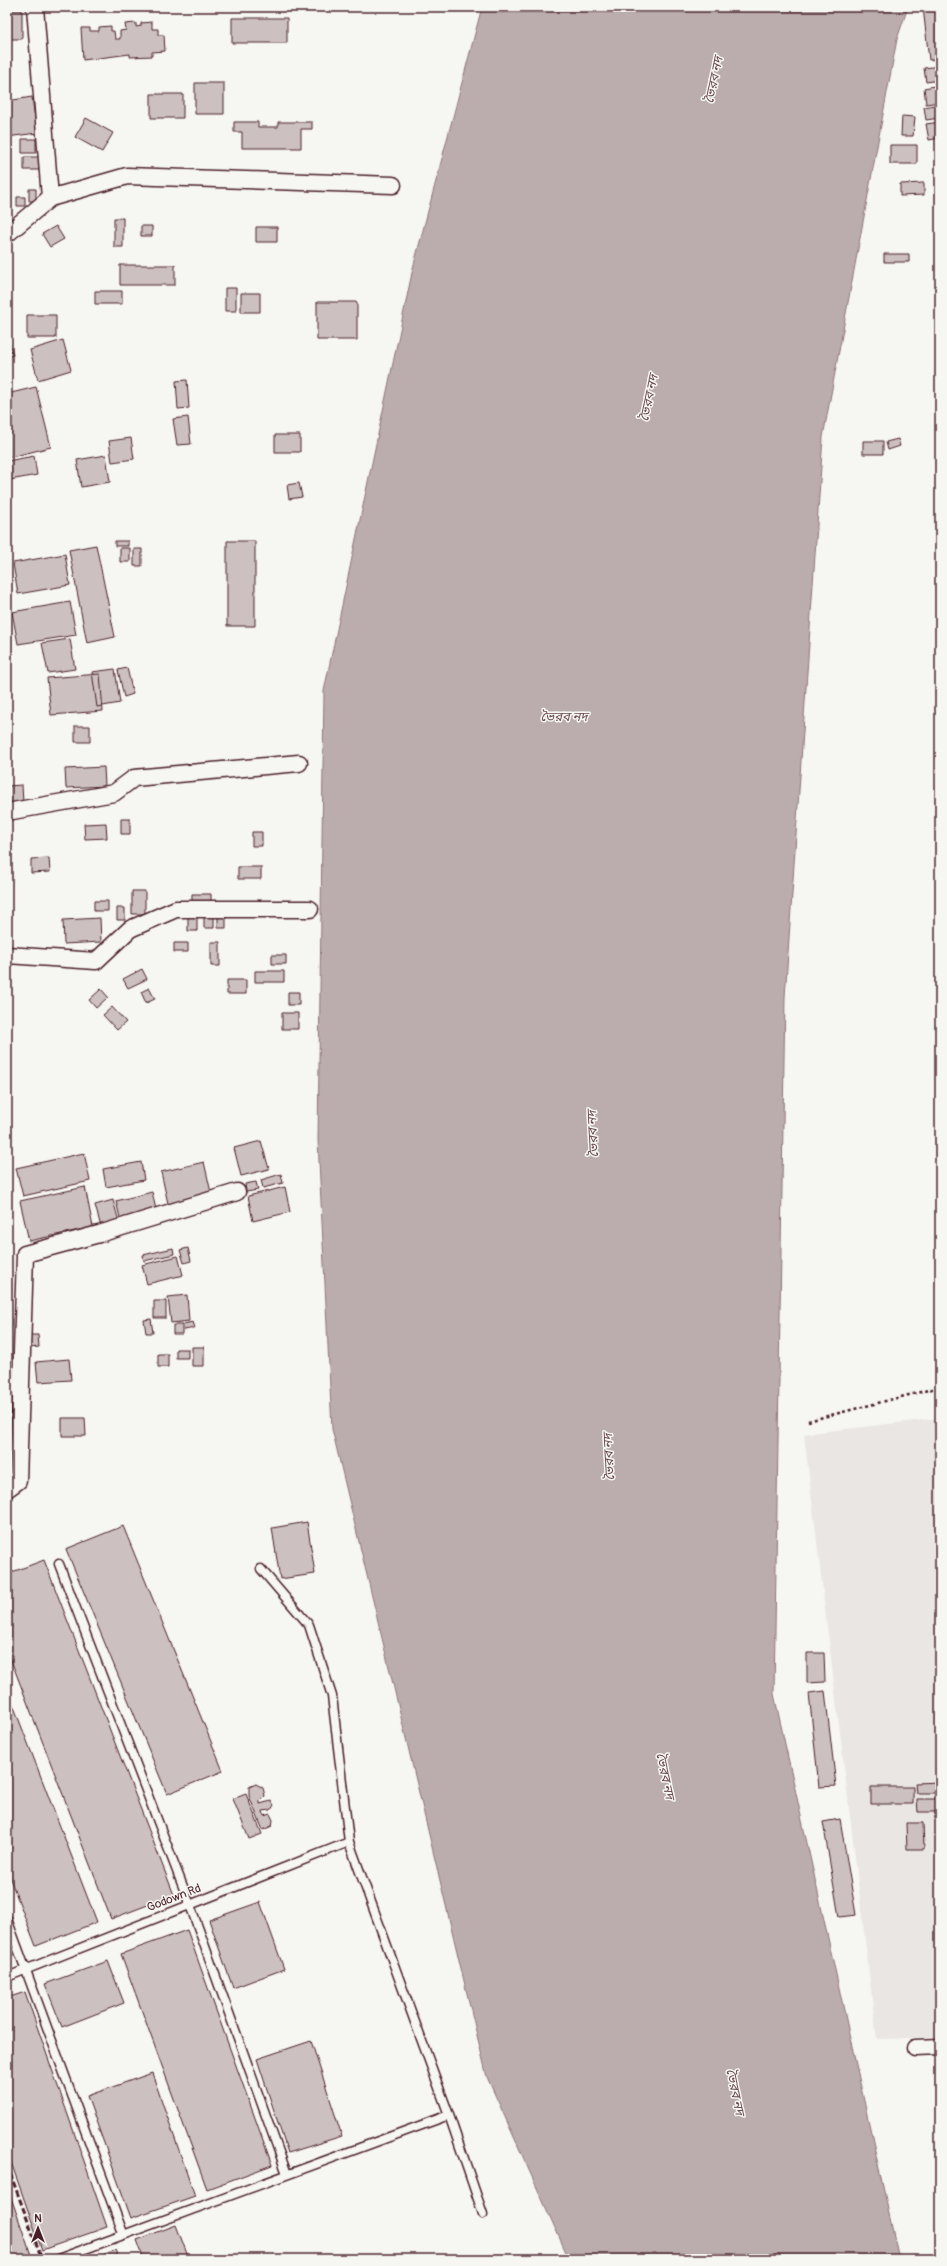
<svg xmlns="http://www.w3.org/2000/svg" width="947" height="2266" font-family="Pangolin,'Noto Sans Bengali',sans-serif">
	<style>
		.built { fill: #e9e6e3 }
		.water { fill: #bbadae; stroke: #8e747a }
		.building { fill: #ccc1c0; stroke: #4a1f2b }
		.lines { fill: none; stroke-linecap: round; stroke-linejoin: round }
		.service-casing { stroke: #4a1f2b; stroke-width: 11 }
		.minor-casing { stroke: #4a1f2b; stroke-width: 19 }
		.path { stroke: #4a1f2b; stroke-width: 2.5; stroke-dasharray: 3 3; stroke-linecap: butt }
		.service { stroke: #f6f6f2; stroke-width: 8 }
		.minor { stroke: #f6f6f2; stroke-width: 16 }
		.rail { stroke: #4a1f2b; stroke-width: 3; stroke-dasharray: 6 3; stroke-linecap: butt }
		.labels { text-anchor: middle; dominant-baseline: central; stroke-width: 3; stroke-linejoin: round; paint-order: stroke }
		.street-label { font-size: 12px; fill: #4a1f2b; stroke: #f6f6f2 }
		.water-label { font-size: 13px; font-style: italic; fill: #6c4a52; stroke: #f6f6f2 }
	</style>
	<rect width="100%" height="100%" fill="#f6f6f2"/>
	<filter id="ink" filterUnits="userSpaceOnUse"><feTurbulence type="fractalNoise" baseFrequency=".025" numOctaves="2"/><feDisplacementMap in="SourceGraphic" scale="8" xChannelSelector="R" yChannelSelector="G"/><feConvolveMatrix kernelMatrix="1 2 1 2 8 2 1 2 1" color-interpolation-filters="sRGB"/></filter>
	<g filter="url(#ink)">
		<!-- built -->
		<path class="built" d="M940 1418V2037L877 2039 804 1434Z"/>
		<!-- water -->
		<path class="water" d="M482 7H908L897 39 823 437 785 997 774 1694 899 2259H569L487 2077 332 1429 318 1140 324 691 413 268Z"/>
		<!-- building -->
		<path class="building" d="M923 7H940V59L929 60Z
			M7 10H22V39H7Z
			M232 18H287V43H232Z
			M152 22V29H158V35H164L165 51 152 52V56L130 57V54L83 60 81 28H90V31H99V27L111 26V31H114L115 39H120V31L126 30 125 24 136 23V27L141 26V23Z
			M940 66V80L926 82 924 68Z
			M195 83H224V114H195Z
			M940 85V102L926 104 924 88Z
			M151 94H183V118H151Z
			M32 97 37 133 7 137V101Z
			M940 104V118L926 120 924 107Z
			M902 116 915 117 913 136H901Z
			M86 118 113 133 102 152 75 137Z
			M234 122H258V127H278V122H312V129H301V148H242V132H234Z
			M940 122V138L929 140 926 124Z
			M22 139H36V153H22Z
			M890 145H917V164H890Z
			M24 157H39V170H24Z
			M940 177V252L938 178Z
			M924 183V195L900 196V184Z
			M29 189H36V201H29Z
			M17 197H25V206H17Z
			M114 218H123V247H114Z
			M56 226 64 239 50 247 42 234Z
			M141 226H152V236H141Z
			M256 227H277V242H256Z
			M884 254H909V262H884Z
			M120 265H175V285H120Z
			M225 288H236V311H225Z
			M95 291H122V304H95Z
			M241 293H260V312H241Z
			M317 302H357V340H317Z
			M27 315H56V338H27Z
			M7 334 13 355 7 356Z
			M63 340 71 370 38 380 30 350Z
			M187 380 189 408 178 409 176 381Z
			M36 387 51 447 7 458V394Z
			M188 417 191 444 177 445 173 419Z
			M275 435H300V452H275Z
			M131 438 134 459 112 462 109 441Z
			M898 439 900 446 888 450 886 442Z
			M863 441H883V454H863Z
			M106 455 110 482 81 487 77 460Z
			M34 456 37 475 10 480 7 461Z
			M299 483 302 497 289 499 287 485Z
			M115 541H128V546H115Z
			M227 541H255V626H227Z
			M96 545 115 637 87 643 69 550Z
			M120 548H130V562H120Z
			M134 549H142V566H134Z
			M65 554 70 585 18 594 13 563Z
			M70 602 76 635 18 644 12 612Z
			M70 639 75 669 48 673 42 643Z
			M127 668 133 694 124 697 118 670Z
			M115 669 120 703 97 707 92 672Z
			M100 674 103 711 51 715 47 678Z
			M75 726H90V742H75Z
			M104 767 105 786 66 788 65 769Z
			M22 785 23 803 7 804V786Z
			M121 819H130V834H121Z
			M106 823 107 838 85 839 84 824Z
			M252 832H262V846H252Z
			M49 858 50 872 31 873V859Z
			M238 867H261V879H238Z
			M132 891H145V914H132Z
			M192 894H211V902H192Z
			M94 901H108V911H94Z
			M117 908H125V920H117Z
			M204 912H214V928H204Z
			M188 915H197V931H188Z
			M218 915H226V928H218Z
			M100 918 101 942 64 944 63 920Z
			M211 942H220V966H211Z
			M174 943H188V952H174Z
			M272 955H286V964H272Z
			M142 969 147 979 128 988 123 979Z
			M255 971H284V982H255Z
			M227 980H246V994H227Z
			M149 988 155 999 146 1003 141 992Z
			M101 989 108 997 96 1008 89 1000Z
			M288 992H299V1005H288Z
			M112 1007 126 1022 117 1030 103 1015Z
			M282 1013H298V1029H282Z
			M261 1141 269 1169 241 1176 234 1148Z
			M84 1153 90 1181 23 1196 16 1168Z
			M141 1162 144 1180 106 1187 103 1169Z
			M204 1162 212 1197 169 1208 161 1172Z
			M281 1174 283 1183 263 1188 261 1180Z
			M256 1182 258 1190 246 1192 245 1184Z
			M85 1187 93 1227 29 1241 20 1201Z
			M285 1187 290 1212 253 1221 248 1196Z
			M152 1192 157 1214 121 1222 116 1201Z
			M113 1200 119 1222 101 1227 95 1205Z
			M173 1248 174 1254 144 1261 143 1255Z
			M188 1248 191 1261 184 1263 180 1250Z
			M178 1256 183 1275 147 1284 142 1265Z
			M187 1295 189 1321 171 1323 168 1297Z
			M154 1301H166V1318H154Z
			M151 1319 153 1333H146L144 1320Z
			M193 1322 195 1328 184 1330 183 1324Z
			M173 1325H182V1334H173Z
			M29 1335H38L39 1347 29 1348Z
			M192 1347H204V1366H192Z
			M176 1349H188V1358H176Z
			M158 1354H168V1367H158Z
			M69 1359 71 1380 38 1382 36 1362Z
			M62 1418H85L86 1436H62Z
			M307 1522 315 1574 280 1579 272 1528Z
			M123 1526 223 1771 167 1794 66 1549Z
			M44 1560 174 1895 111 1919 7 1650V1574Z
			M807 1653H824L825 1682 807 1683Z
			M7 1689 97 1922 36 1946 7 1871Z
			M825 1691 836 1786 819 1787 809 1693Z
			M940 1782V1793H916L915 1783Z
			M256 1784 263 1788 265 1796 260 1801V1804L271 1801 274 1805 271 1810 263 1811 264 1816 270 1814 273 1820 272 1826 263 1830 249 1796V1787Z
			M871 1787H913V1804H871Z
			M246 1794 262 1834 249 1839 233 1799Z
			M917 1799H940V1812H918Z
			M840 1819 856 1915 839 1917 823 1822Z
			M906 1823H923L924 1849H907Z
			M260 1902 284 1969 233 1988 209 1920Z
			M187 1930 272 2165 207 2189 121 1954Z
			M108 1961 124 2003 62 2027 45 1984Z
			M25 1992 107 2227 42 2250 7 2151V1998Z
			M311 2041 342 2136 288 2153 257 2059Z
			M152 2073 195 2196 131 2218 87 2096Z
			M7 2186 31 2255 20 2259H7Z
			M176 2225 189 2259H144L137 2240Z
			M115 2250 119 2259H92Z"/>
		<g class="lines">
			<defs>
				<path id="service" d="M59 1564 190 1905 287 2174
					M261 1569 309 1625 332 1696 349 1842 449 2115
					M7 1919 123 2233
					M7 1977 349 1842
					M58 2259 449 2115 483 2214"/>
				<path id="minor" d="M35 7 50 198
					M7 234 50 198 127 176 393 185
					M7 812 114 793 134 778 299 763
					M7 955 96 961 130 929 176 909H310
					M7 1489 18 1481 25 1254 99 1234 237 1192
					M915 2048 940 2047"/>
			</defs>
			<!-- service casing -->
			<use href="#service" class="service-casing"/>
			<!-- minor casing -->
			<use href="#minor" class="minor-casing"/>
			<!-- path -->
			<path class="path" d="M808 1421 940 1387"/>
			<!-- service -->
			<use href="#service" class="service"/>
			<!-- minor -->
			<use href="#minor" class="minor"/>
			<!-- rail -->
			<path class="rail" d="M7 2165 42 2259"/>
		</g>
	</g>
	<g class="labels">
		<!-- street labels -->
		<g class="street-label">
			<text transform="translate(174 1898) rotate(-21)">Godown Rd</text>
		</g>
		<!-- water labels -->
		<g class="water-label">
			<text transform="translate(714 80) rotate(-78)">ভৈরব নদ</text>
			<text transform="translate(649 398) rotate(-78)">ভৈরব নদ</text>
			<text x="564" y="717">ভৈরব নদ</text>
			<text transform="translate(593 1134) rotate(-93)">ভৈরব নদ</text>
			<text transform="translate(609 1457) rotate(-93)">ভৈরব নদ</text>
			<text transform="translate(665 1776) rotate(78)">ভৈরব নদ</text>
			<text transform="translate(735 2092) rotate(78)">ভৈরব নদ</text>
		</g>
	</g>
	<!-- margin -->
	<rect width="947" height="2266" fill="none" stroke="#f6f6f2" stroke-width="24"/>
	<rect x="12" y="12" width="923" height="2242" fill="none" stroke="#4a1f2b" stroke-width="1.5" filter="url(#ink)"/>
	<!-- north arrow -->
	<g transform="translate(38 2228)" stroke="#f6f6f2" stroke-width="3" paint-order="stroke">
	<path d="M0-3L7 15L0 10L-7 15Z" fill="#4a1f2b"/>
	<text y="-6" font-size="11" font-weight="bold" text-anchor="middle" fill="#4a1f2b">N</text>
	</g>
</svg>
